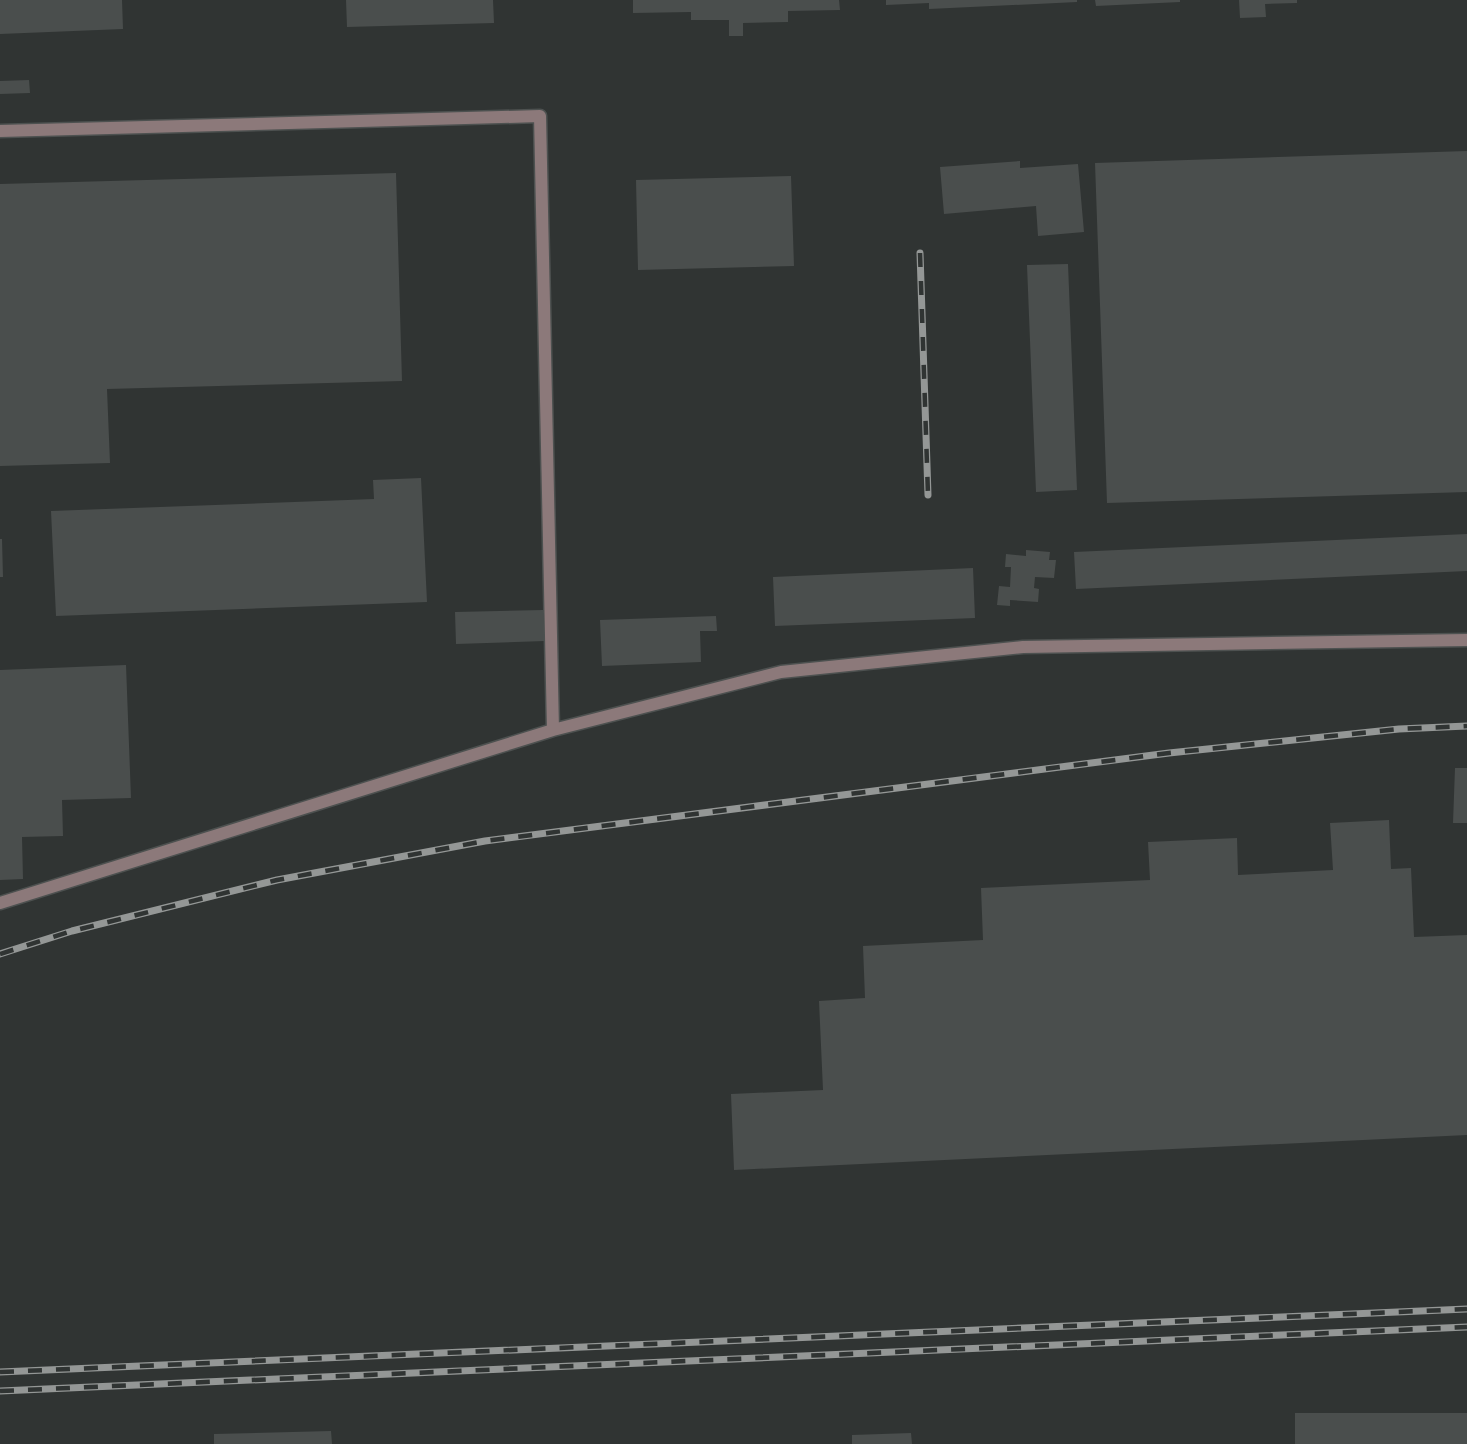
<svg xmlns="http://www.w3.org/2000/svg" width="1467" height="1444" font-family="Rubik,sans-serif">
	<style>
		.building { fill: #4a4e4d }
		.lines { fill: none; stroke-linecap: round; stroke-linejoin: round }
		.service-casing { stroke: #4d5150; stroke-width: 15 }
		.service { stroke: #8c797a; stroke-width: 12 }
		.rail-casing { stroke: #949796; stroke-width: 7 }
		.rail { stroke: #303433; stroke-width: 4.5; stroke-dasharray: 14; stroke-linecap: butt }
	</style>
	<rect width="100%" height="100%" fill="#303433"/>
	<!-- building -->
	<path class="building" d="M0 0H122L123 29 0 34Z
		M346 0H493L494 23 347 27Z
		M633 0H839L840 10 788 11V22L743 23V36H729V20H691V12L633 13Z
		M886 0H1077V2L929 9V3L886 5Z
		M1095 0H1180V2L1096 6Z
		M1239 0H1297V3L1265 4 1266 17 1240 18Z
		M29 80 30 93 0 94V81Z
		M1467 151V492L1107 503 1095 163Z
		M1020 161V168L1078 164 1084 232 1038 236 1036 206 944 214 940 167Z
		M396 173 402 381 107 389 110 463 0 466V184Z
		M791 176 794 266 638 270 636 180Z
		M1068 264 1077 490 1036 492 1027 265Z
		M421 478 427 602 56 616 51 511 374 499 373 480Z
		M1467 534V571L1076 589 1074 552Z
		M0 539H2L3 577H0Z
		M1026 550 1050 552 1049 560H1056L1054 578 1035 577 1034 588 1039 589 1038 602 1010 600V606L997 605 999 586 1010 587 1011 567H1005L1006 554 1026 556Z
		M973 568 975 618 775 626 773 577Z
		M543 610 545 641 456 644 455 612Z
		M716 616 717 631H700L701 662 602 666 600 620Z
		M126 665 131 798 62 800 63 836 22 837 23 879 0 880V670Z
		M1455 768H1467V823H1453Z
		M1389 820 1391 869 1411 868 1414 937 1467 935V1135L734 1170 731 1094 823 1090 819 1001 865 998 863 946 983 940 981 888 1150 880 1148 842 1237 838 1238 875 1333 870 1330 823Z
		M1295 1413H1467V1444H1295Z
		M331 1431 332 1444H214V1434Z
		M911 1433 912 1444H852V1435Z"/>
	<g class="lines">
		<defs>
			<path id="service" d="M0 131 540 116 553 730
				M0 903 553 730 781 672 1023 647 1467 640"/>
		</defs>
		<!-- service casing -->
		<use href="#service" class="service-casing"/>
		<!-- service -->
		<use href="#service" class="service"/>
		<defs>
			<path id="rail" d="M920 253 928 495
				M0 954 72 931 277 880 485 841 1169 753 1399 729 1467 726
				M0 1372 1467 1309
				M0 1391 1467 1327"/>
		</defs>
		<!-- rail casing -->
		<use href="#rail" class="rail-casing"/>
		<!-- rail -->
		<use href="#rail" class="rail"/>
	</g>
</svg>
